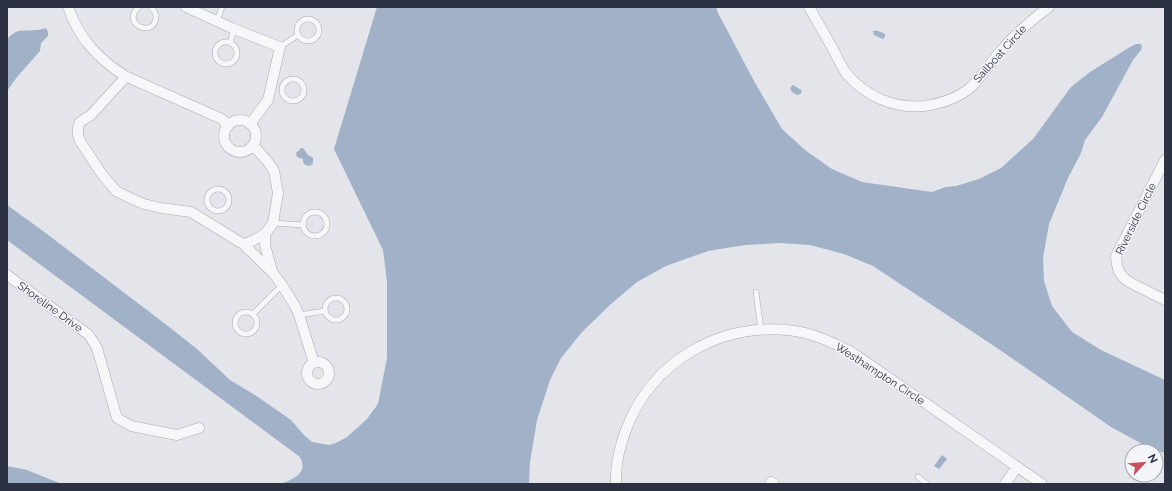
<svg xmlns="http://www.w3.org/2000/svg" width="1172" height="491" font-family="Raleway,sans-serif">
	<style>
		.water { fill: #a1b1c8 }
		.lines { fill: none; stroke-linecap: round; stroke-linejoin: round }
		.lane-casing { stroke: #a8acb4; stroke-width: 6 }
		.street-casing { stroke: #a8acb4; stroke-width: 11 }
		.lane { stroke: #f6f7f9; stroke-width: 5 }
		.street { stroke: #f6f7f9; stroke-width: 10 }
		.labels { text-anchor: middle; dominant-baseline: central; stroke-width: 3; stroke-linejoin: round; paint-order: stroke }
		.street-label { font-size: 11px; fill: #2c3242; stroke: #f3f4f8 }
	</style>
	<rect width="100%" height="100%" fill="#e3e5ea"/>
	<!-- water -->
	<path class="water" d="M377 7H716L718 13 754 81 782 129 805 150 832 169 862 182 932 192 946 187 956 186 979 179 1001 168 1033 139 1071 87 1090 72 1130 47 1136 44H1141L1142 47 1141 50 1133 60 1102 117 1085 140 1081 153 1068 178 1049 224 1043 258 1044 281 1052 306 1072 332 1101 350 1165 380V453L1153 450 1111 427 1000 350 873 266 844 254 810 245 779 243 745 245 708 251 666 266 637 282 611 304 582 332 561 358 550 380 537 420 530 462 529 484H281C292 479 309 474 300 457L7 240V205L43 231 168 326 197 349 230 380 258 397 291 420 303 434 312 442 329 445 336 443 347 437 367 419 378 404 387 358V282L383 250 334 149Z
		M46 28 48 32V36L41 43 40 51 17 77 7 91V39C19 27 21 32 35 30 39 30 42 29 46 28Z
		M873 31C877 30 881 32 885 34V37L883 39 874 35Z
		M793 85 801 90 802 92 800 94 797 95 792 92 790 88Z
		M301 148H303L308 155 313 158V163L310 166 305 165 303 162V159L297 157 296 153Z
		M942 455 947 459 939 469 934 466Z
		M7 466 27 470 62 484H7Z"/>
	<g class="lines">
		<defs>
			<path id="lane" d="M139 7C120 23 153 39 156 18 156 13 154 10 151 7
				M297 30a11 11 0 1 1 22 0a11 11 0 1 1-22 0Z
				M217 21 222 7
				M215 53a11 11 0 1 1 22 0a11 11 0 1 1-22 0Z
				M230 43 234 29
				M280 47 298 35
				M282 90a11 11 0 1 1 22 0a11 11 0 1 1-22 0Z
				M207 200a11 11 0 1 1 22 0a11 11 0 1 1-22 0Z
				M303 224a12 12 0 1 1 24 0a12 12 0 1 1-24 0Z
				M273 223 303 225
				M756 292 761 330
				M325 309a11 11 0 1 1 22 0a11 11 0 1 1-22 0Z
				M235 323a11 11 0 1 1 22 0a11 11 0 1 1-22 0Z
				M253 314 282 285
				M299 315 325 311
				M918 477 927 484"/>
			<path id="street" d="M68 7C79 38 97 58 125 76L222 119 228 126
				M186 7 234 29 280 47 268 100 250 124
				M809 7C817 21 825 35 833 49 837 57 841 66 846 73 865 96 894 109 924 106 940 104 958 98 971 87 981 77 989 65 998 54 1013 36 1030 21 1049 7
				M125 76 122 81 91 115 80 122 78 128V135L80 141 101 173 116 191 130 198 144 204 161 208 191 212 243 244 273 273 282 285 295 306 299 315 314 363
				M224 136a16 16 0 1 1 32 0a16 16 0 1 1-32 0Z
				M1165 160 1116 256C1117 269 1118 274 1129 282L1165 300
				M265 234V245L272 271
				M243 244 250 242 265 234 273 223 278 193 274 171 268 162 253 145
				M7 275 89 335 97 348 117 418 131 426 177 435 199 428
				M307 373a11 11 0 1 1 22 0a11 11 0 1 1-22 0Z
				M771 482 774 484
				M616 484C615 465 620 445 627 427 653 362 717 324 787 330 811 332 832 342 853 353L1042 484
				M1005 484 1017 467"/>
		</defs>
		<!-- lane casing -->
		<use href="#lane" class="lane-casing"/>
		<!-- street casing -->
		<use href="#street" class="street-casing"/>
		<!-- lane -->
		<use href="#lane" class="lane"/>
		<!-- street -->
		<use href="#street" class="street"/>
	</g>
	<g class="labels">
		<!-- street labels -->
		<g class="street-label">
			<text transform="translate(1000 54) rotate(-48)">Sailboat Circle</text>
			<text transform="translate(1136 219) rotate(-64)">Riverside Circle</text>
			<text transform="translate(50 307) rotate(36)">Shoreline Drive</text>
			<text transform="translate(880 374) rotate(33)">Westhampton Circle</text>
		</g>
	</g>
	<!-- border -->
	<rect width="1172" height="491" fill="none" stroke="#2c3242" stroke-width="16"/>
	<!-- north arrow -->
	<g transform="translate(1144 463) rotate(64)"><circle r="19" fill="#f3f4f8" stroke="#a3a6af"/>
	<path d="M0-3L7 15L0 10L-7 15Z" fill="#c6515b"/>
	<text y="-6" font-size="11" font-weight="bold" text-anchor="middle" fill="#2c3242">N</text>
	</g>
</svg>
